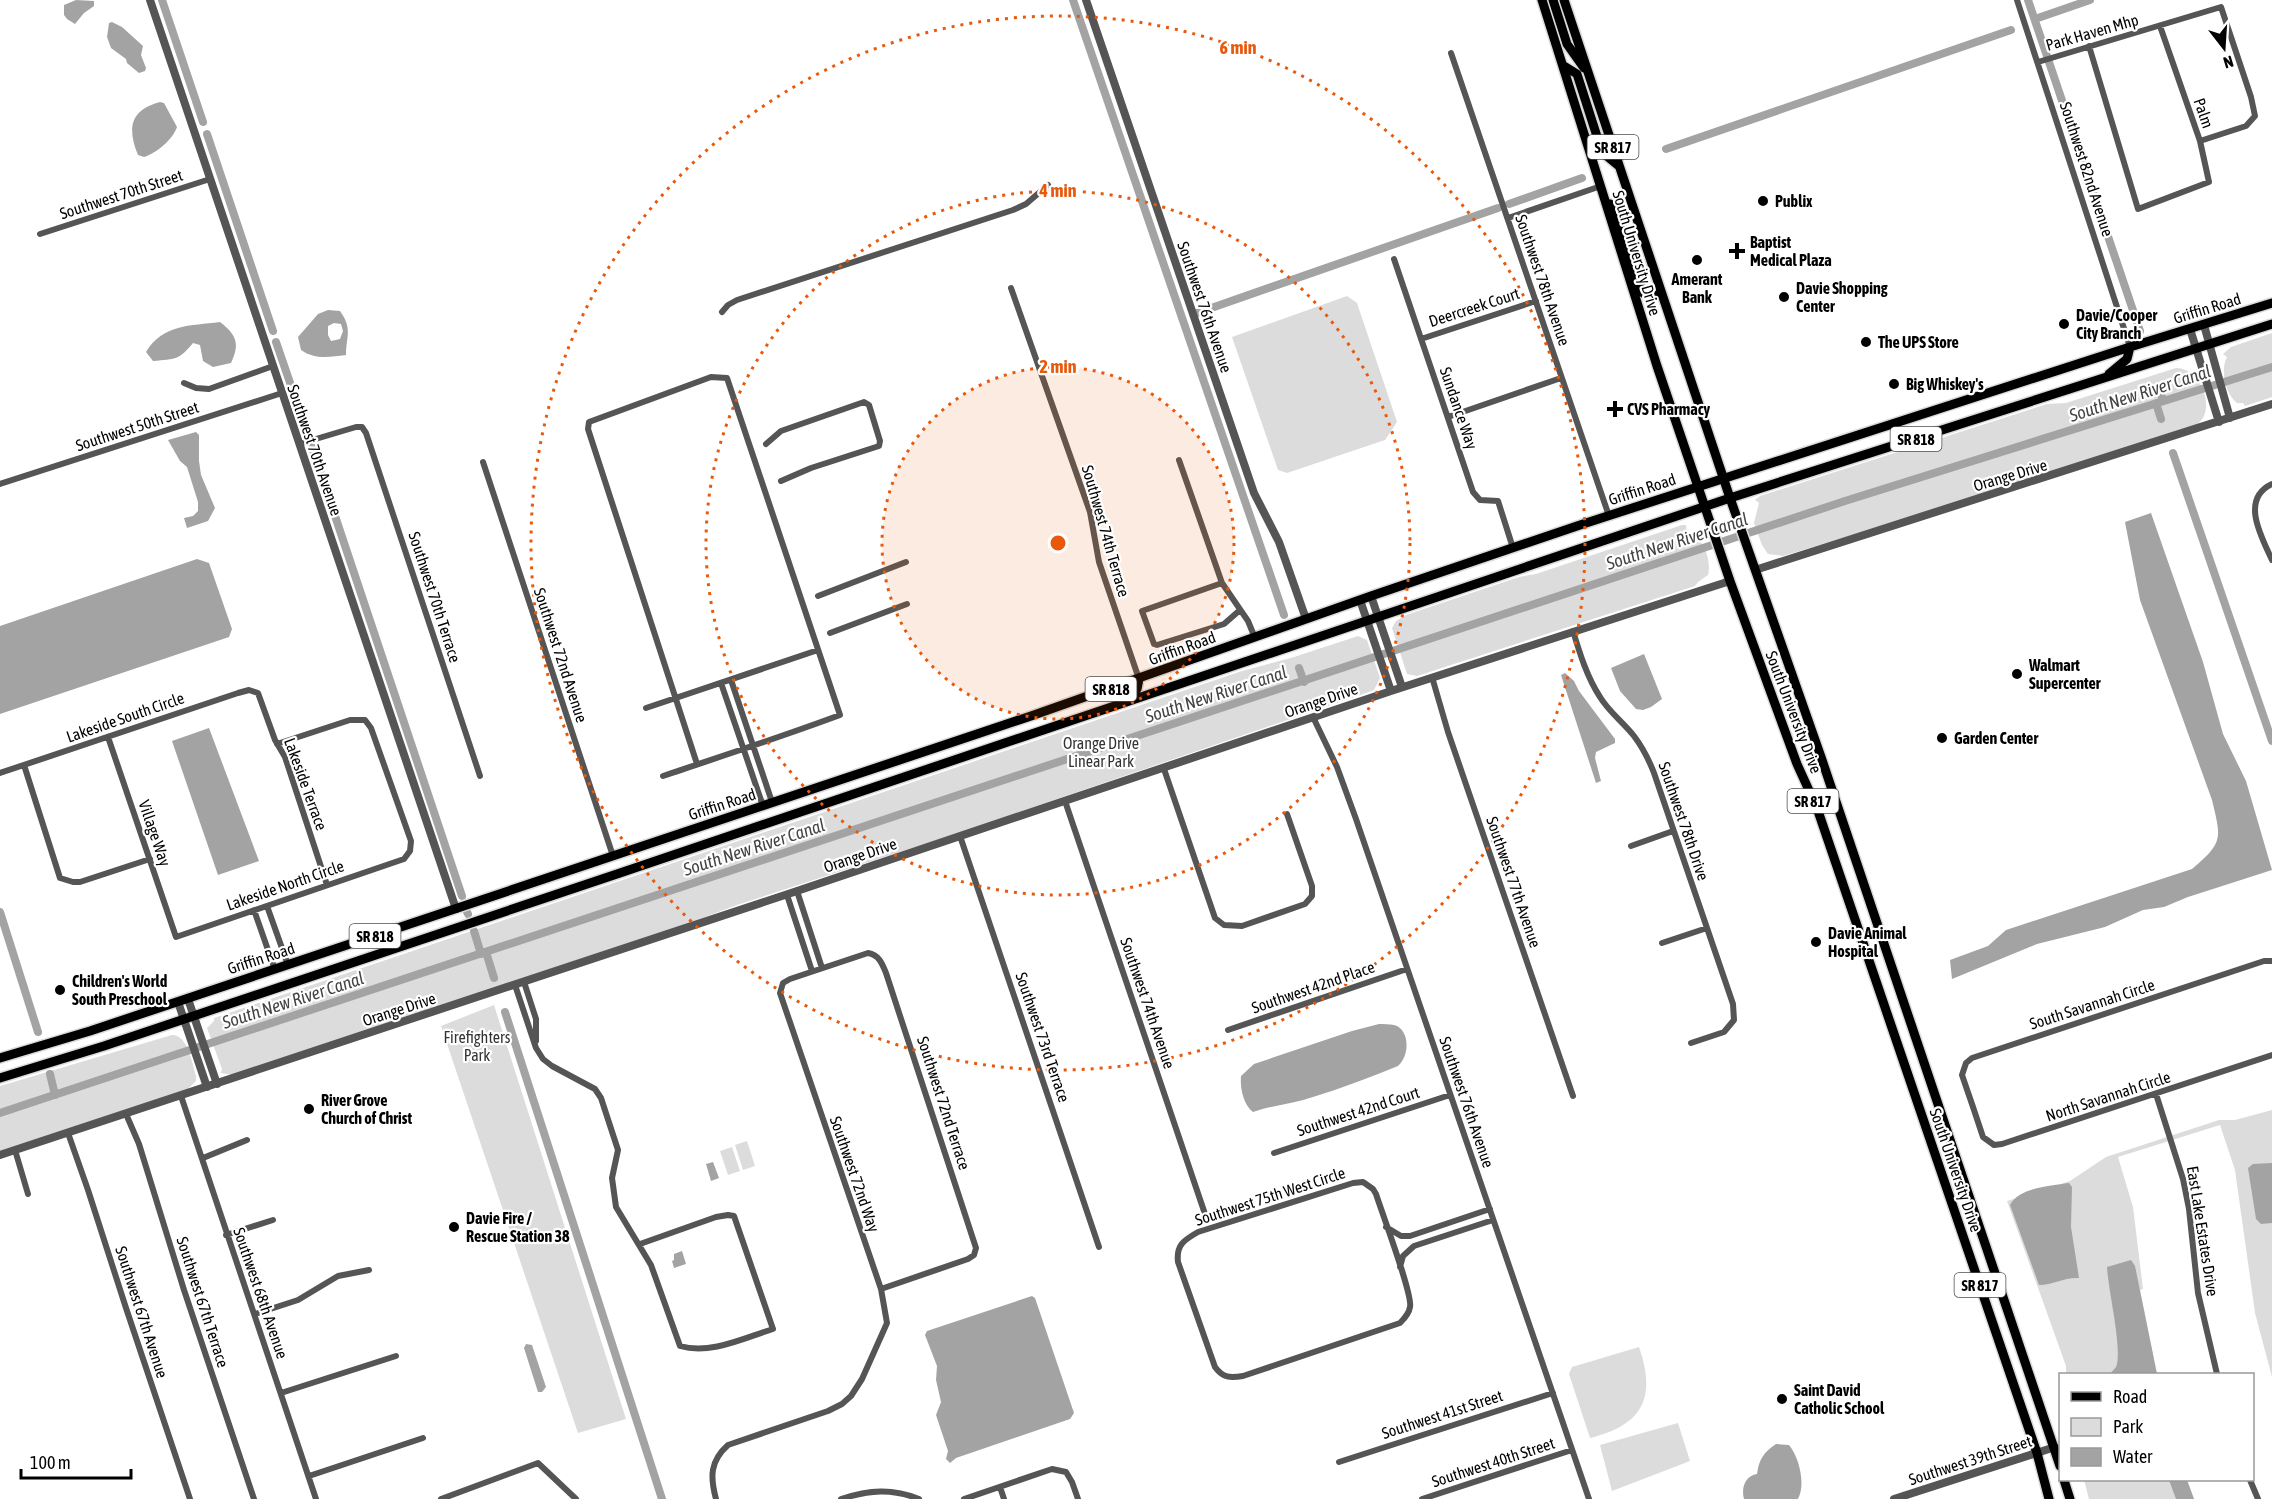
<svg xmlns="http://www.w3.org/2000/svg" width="2272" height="1499" font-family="'Asap Condensed',sans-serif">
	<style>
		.green { fill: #dcdcdc }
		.water { fill: #a3a3a3; fill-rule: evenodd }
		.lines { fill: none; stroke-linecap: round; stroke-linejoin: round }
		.canal { stroke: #a3a3a3; stroke-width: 8 }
		.primary-casing { stroke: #dbdbdb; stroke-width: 12 }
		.minor { stroke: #555; stroke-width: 6 }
		.tertiary { stroke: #555; stroke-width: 8 }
		.primary { stroke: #000; stroke-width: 9 }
		.ring { fill: none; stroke: #e8590c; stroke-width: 3; stroke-dasharray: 3 6 }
		.poi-dot { fill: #000; stroke: #fff; stroke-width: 2 }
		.labels { text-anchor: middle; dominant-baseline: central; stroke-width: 4.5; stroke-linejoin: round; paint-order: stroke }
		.shield { fill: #fff; stroke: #4c4c4c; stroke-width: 1.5 }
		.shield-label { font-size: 15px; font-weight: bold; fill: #000 }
		.street-label { font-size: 16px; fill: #000; stroke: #fff }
		.poi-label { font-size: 16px; font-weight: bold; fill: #000; stroke: #fff; text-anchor: start }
		.park-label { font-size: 16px; fill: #333; stroke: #fff }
		.water-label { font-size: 18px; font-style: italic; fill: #444; stroke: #fff }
		.centre { fill: #e8590c; stroke: #fff; stroke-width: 3 }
		.ring-label { font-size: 18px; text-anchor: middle; font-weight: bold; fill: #e8590c; stroke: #fff; stroke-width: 4.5; stroke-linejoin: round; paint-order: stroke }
	</style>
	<rect width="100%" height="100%" fill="#fff"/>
	<!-- green -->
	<path class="green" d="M1347 296 1357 303 1397 422 1385 440 1287 473 1278 470 1232 337Z
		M2272 333V397L2245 406 2243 403H2237C2225 394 2220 370 2227 357L2223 354 2231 347Z
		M2176 368C2201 367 2218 412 2196 425L1984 495 1783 556 1768 554 1762 545 1754 523 1759 503 1755 500 1760 496 2047 404 2066 403Z
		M1682 525H1686L1687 532C1703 536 1712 560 1708 575L1698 582 1695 586 1417 676 1407 674 1392 628 1396 621 1406 615 1519 577 1536 574Z
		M1358 636 1367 640 1380 678 1374 690 1366 693 958 833 737 905 681 926 233 1075 221 1073 222 1069 207 1028 214 1021V1018L1242 671 1294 657Z
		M494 1005 626 1419 578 1433 441 1026Z
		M172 1035C188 1035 192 1063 196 1076V1081L188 1089 0 1152V1086Z
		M2272 1110V1377L2255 1313 2235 1170 2220 1125 2118 1157 2133 1207 2143 1289 2140 1290 2157 1374H2066V1366L2007 1201 2070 1181 2106 1157 2219 1120H2235Z
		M747 1141 755 1166 743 1170 735 1145Z
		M732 1147 740 1171 728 1175 720 1151Z
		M1639 1347C1657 1399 1642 1425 1590 1438L1569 1374 1572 1367Z
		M1678 1423 1690 1461 1612 1491 1600 1445Z
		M2084 1480H2187L2194 1499H2089Z"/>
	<!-- water -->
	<path class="water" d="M76 0 94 1V6L84 13 75 24 67 19 64 15V5Z
		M112 22 122 27 143 46 141 55 146 68 145 71 139 73 127 63 126 59 111 48 107 37 109 23Z
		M160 102 164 103 177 127C173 139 157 153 144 157L138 155C127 128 130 110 160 102Z
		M328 310 340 311C353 329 346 336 346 355 330 357 315 360 301 350L298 337 318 314ZM334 323 341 324 343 331 340 339 331 341 328 335V326Z
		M220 322C237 335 240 344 231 363L213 367 203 361 200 345 193 343C179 360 176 359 153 361L146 352C163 324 190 326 220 322Z
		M196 432 199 435V461L201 475 215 508 208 521 187 528 184 518 193 516 198 511V502L187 467 180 461 168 440Z
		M2151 513 2203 662 2223 734 2246 781 2272 870 2188 897 2164 907 2143 910 2105 927 2037 944 1952 979 1950 960 1988 946 2006 930 2192 869C2224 842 2221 838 2212 800L2140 600 2125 522Z
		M197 559 209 563 232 629 229 637 0 714V626Z
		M1644 654 1662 699 1651 707 1643 710 1636 709 1620 691 1611 668Z
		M1565 673 1574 681 1579 691 1615 739V743L1596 752 1595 758 1601 781 1596 783 1561 675Z
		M209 728 259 861 218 875 172 741Z
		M1379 1024C1383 1024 1390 1024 1394 1025 1410 1029 1410 1056 1398 1066 1371 1077 1342 1088 1313 1097 1293 1104 1273 1105 1253 1112 1243 1104 1240 1088 1241 1076L1254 1064 1352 1031Z
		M713 1162 719 1178 711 1181 706 1164Z
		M2272 1163V1223L2261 1224 2256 1219 2248 1168 2253 1164Z
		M2069 1183 2072 1187 2071 1227 2079 1278C2065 1277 2053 1285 2039 1285L2010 1205C2019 1187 2051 1186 2069 1183Z
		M682 1251 686 1264 674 1268 672 1261 674 1260V1254Z
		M2131 1260 2135 1266 2157 1374H2110C2111 1373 2115 1368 2116 1367 2123 1350 2108 1290 2107 1267Z
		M1032 1296 1035 1298 1074 1413 1070 1419 956 1458 950 1463 946 1459 948 1451 936 1415 941 1402 936 1380 937 1366 925 1335 927 1331Z
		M526 1344 532 1345 546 1387 542 1392H538L524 1348Z
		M1776 1444 1789 1445C1799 1457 1806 1484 1798 1499H1744C1741 1488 1745 1476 1757 1474 1759 1459 1764 1452 1776 1444Z
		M2169 1480H2187L2194 1499H2176Z"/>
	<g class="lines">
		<!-- canal -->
		<path class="canal" d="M162 0 203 122
			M1073 0 1284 615
			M2028 0 2140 331
			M2035 19 2090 0
			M207 134 273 331
			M1666 149 2011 30
			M1509 204 1582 178
			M1197 313 1498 208
			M276 342 308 435
			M2160 390 2163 401
			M2156 403 2161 419
			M312 447 462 896
			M2173 453 2272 741
			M1299 668 1304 682
			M0 912 38 1032
			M467 912 468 914
			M474 931 481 954
			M486 952 494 978
			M505 1012 662 1499
			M50 1074 55 1095
			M0 1113 1845 501 2272 367"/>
		<defs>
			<path id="primary" d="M1542 0 1657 366 1730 581 1797 764 1817 808 2037 1453 2049 1499
				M1553 0 1567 44 1584 68
				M1564 0 1730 498 1821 757 2060 1466
				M1564 66 1577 74 1602 152 1619 166
				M1610 204 1620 220 1643 293 1649 297 1662 294
				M2109 374 2127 359 2130 347
				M1126 702 1137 689 1139 679
				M0 1058 90 1031 1031 716 1371 596 1583 524 2130 347 2272 303
				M0 1078 104 1046 620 873 1730 498 2272 324
				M2064 1480 2070 1499"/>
		</defs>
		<!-- primary casing -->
		<use href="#primary" class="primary-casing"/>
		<!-- minor -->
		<path class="minor" d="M2017 0 2130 347
			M2089 46 2138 209 2209 182 2200 141 2160 26
			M1451 53 1609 516
			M2038 62 2221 7 2251 97 2255 116 2246 126 2200 141
			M1508 218 1601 186
			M40 234 210 179
			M1394 259 1473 492 1480 500 1498 501 1513 548
			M1011 288 1090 512 1099 562 1139 679
			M722 312 728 305 737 300 1013 210 1026 204 1048 185
			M1421 339 1536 301
			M184 383 196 388 209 389 273 366
			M1448 417 1561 378
			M299 444 356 427H362L366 433 480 776
			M766 444 781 431 864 402 869 405 880 441 879 446 811 468 781 481
			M1179 460 1222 583 1248 621 1255 638
			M483 462 613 856
			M0 484 282 393
			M2272 484C2240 499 2261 536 2272 560
			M1222 583 1142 611 1154 644 1157 645 1224 624 1240 610
			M818 596 906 562
			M1573 631C1580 654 1587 677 1600 697 1609 712 1623 722 1634 736 1643 748 1649 760 1654 773L1733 1004 1734 1020 1724 1032 1691 1043
			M830 633 907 604
			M1432 677 1448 732 1573 1096
			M731 680 772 802
			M721 683 763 806
			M646 708 818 650
			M1313 717 1337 767 1356 819 1589 1499
			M108 737 176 937 404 859 410 851 411 841 371 728 365 720H350L277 744
			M24 765 60 878 73 882H80L150 859
			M1164 769 1215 918 1224 925 1242 926 1305 904 1312 896V886L1287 814
			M0 773 238 693 249 690 258 693 275 740 285 757 327 885
			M663 776C722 756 781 737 840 715L727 378 711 377 589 422 588 429 697 764
			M1065 801 1205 1214
			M960 836 1099 1247
			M1631 846 1673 831
			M797 891 822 968
			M787 895 812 971
			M267 906 288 965
			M254 910 275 970
			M1662 943 1707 928
			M2272 961H2264L1972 1058 1966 1063 1962 1075 1973 1107 1983 1137 1994 1145 2002 1144 2272 1055
			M524 982 536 1019V1041
			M515 985 536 1048 543 1059 552 1066 595 1089 601 1098 618 1150 612 1178 616 1207 651 1265 680 1346C710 1355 744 1338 773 1329L734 1216 728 1215 716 1217 640 1244
			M1228 1030 1407 969
			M2156 1094 2183 1179 2189 1209 2198 1293 2217 1374
			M181 1096 316 1499
			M126 1114 139 1144 184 1290 254 1499
			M68 1133 88 1190 126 1308 190 1499
			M15 1150 28 1194
			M1274 1153 1450 1095
			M203 1158 247 1140
			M1363 1182 1373 1189 1376 1194C1382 1213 1413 1295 1410 1307 1409 1314 1404 1319 1400 1323L1243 1376C1230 1378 1223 1378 1215 1367L1178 1262C1176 1245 1184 1240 1198 1232L1353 1183Z
			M1386 1227 1401 1236H1410L1490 1209
			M226 1235 273 1220
			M1400 1267 1403 1256 1414 1246 1493 1220
			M255 1314 298 1300 338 1276 369 1270
			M281 1393 396 1356
			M1339 1462 1553 1393
			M309 1476 423 1438
			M2250 1480 2258 1499
			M1000 1487 1004 1499
			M441 1499 538 1463 576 1499
			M716 1499C710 1477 710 1461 728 1445L828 1411 842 1404 851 1396 862 1379 887 1323 881 1289 780 993 783 983 790 979 868 953C879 955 882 963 886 973L976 1248 974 1255 968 1259 881 1289
			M841 1499C869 1490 892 1488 919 1499
			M964 1499 1052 1469 1066 1472 1072 1482 1078 1499
			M1422 1499 1572 1450"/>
		<!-- tertiary -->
		<path class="tertiary" d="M150 0 456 909
			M1086 0 1254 493 1279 542 1306 619
			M2204 325 2230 418
			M2190 329 2219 422
			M1755 570 2272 404
			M1371 596 1402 687
			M1360 600 1391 691
			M188 999 217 1084
			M178 1002 207 1087
			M0 1155 797 891 1391 691 1730 581
			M1894 1499 2055 1447"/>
		<!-- primary -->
		<use href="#primary" class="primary"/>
	</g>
	<!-- distance rings -->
	<circle cx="1058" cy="543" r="176" fill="#e8590c" fill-opacity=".12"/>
	<g class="ring">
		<circle cx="1058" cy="543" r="176"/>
		<circle cx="1058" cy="543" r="352"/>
		<circle cx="1058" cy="543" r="527"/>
	</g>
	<!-- markers -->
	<g class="poi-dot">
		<circle cx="1763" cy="201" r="6"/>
		<path d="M1734 242h6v6h6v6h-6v6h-6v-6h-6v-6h6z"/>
		<circle cx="1697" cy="260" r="6"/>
		<circle cx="1784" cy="297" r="6"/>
		<circle cx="2064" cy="324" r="6"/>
		<circle cx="1866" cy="342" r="6"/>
		<circle cx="1894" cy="384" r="6"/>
		<path d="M1612 400h6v6h6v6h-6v6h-6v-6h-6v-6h6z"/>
		<circle cx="2017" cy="674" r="6"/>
		<circle cx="1942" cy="738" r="6"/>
		<circle cx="1816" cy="942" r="6"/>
		<circle cx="60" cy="990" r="6"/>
		<circle cx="309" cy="1109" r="6"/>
		<circle cx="454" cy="1227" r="6"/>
		<circle cx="1782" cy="1399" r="6"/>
	</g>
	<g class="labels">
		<!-- shield labels -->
		<g class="shield">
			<rect x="1587.5" y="135" width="51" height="24" rx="4.5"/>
			<rect x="1890.5" y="427" width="51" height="24" rx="4.5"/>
			<rect x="1085.5" y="677" width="51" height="24" rx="4.5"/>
			<rect x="1787.5" y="789" width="51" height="24" rx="4.5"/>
			<rect x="349.5" y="924" width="51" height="24" rx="4.5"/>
			<rect x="1954.5" y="1273" width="51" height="24" rx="4.5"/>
		</g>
		<g class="shield-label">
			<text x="1613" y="147">SR 817</text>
			<text x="1916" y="439">SR 818</text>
			<text x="1111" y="689">SR 818</text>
			<text x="1813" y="801">SR 817</text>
			<text x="375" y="936">SR 818</text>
			<text x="1980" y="1285">SR 817</text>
		</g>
		<!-- street labels -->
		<g class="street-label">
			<text transform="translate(2092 32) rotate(-16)">Park Haven Mhp</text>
			<text transform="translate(2204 113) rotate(71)">Palm</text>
			<text transform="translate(2087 169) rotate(72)">Southwest 82nd Avenue</text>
			<text transform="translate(121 194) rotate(-18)">Southwest 70th Street</text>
			<text transform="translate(1637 253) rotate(73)">South University Drive</text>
			<text transform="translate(1543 280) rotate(71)">Southwest 78th Avenue</text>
			<text transform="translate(1205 307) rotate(71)">Southwest 76th Avenue</text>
			<text transform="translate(1474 307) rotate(-18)">Deercreek Court</text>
			<text transform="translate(2207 308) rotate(-17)">Griffin Road</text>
			<text transform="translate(1459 408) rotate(71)">Sundance Way</text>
			<text transform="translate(137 426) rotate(-18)">Southwest 50th Street</text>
			<text transform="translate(315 450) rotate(71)">Southwest 70th Avenue</text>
			<text transform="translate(2010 475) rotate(-17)">Orange Drive</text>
			<text transform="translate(1642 489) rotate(-18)">Griffin Road</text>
			<text transform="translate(1106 531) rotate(74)">Southwest 74th Terrace</text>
			<text transform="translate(435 597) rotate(72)">Southwest 70th Terrace</text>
			<text transform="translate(1182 648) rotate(-20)">Griffin Road</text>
			<text transform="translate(561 655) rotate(72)">Southwest 72nd Avenue</text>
			<text transform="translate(1321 700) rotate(-19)">Orange Drive</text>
			<text transform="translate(1794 712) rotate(69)">South University Drive</text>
			<text transform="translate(125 717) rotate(-19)">Lakeside South Circle</text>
			<text transform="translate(306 784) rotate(70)">Lakeside Terrace</text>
			<text transform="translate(722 804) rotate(-18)">Griffin Road</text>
			<text transform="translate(1684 821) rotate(71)">Southwest 78th Drive</text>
			<text transform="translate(155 833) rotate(71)">Village Way</text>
			<text transform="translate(860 855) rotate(-19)">Orange Drive</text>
			<text transform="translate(1514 882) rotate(71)">Southwest 77th Avenue</text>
			<text transform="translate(285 885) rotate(-19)">Lakeside North Circle</text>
			<text transform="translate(261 958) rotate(-18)">Griffin Road</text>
			<text transform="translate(1313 987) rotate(-19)">Southwest 42nd Place</text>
			<text transform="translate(1148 1003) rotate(71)">Southwest 74th Avenue</text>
			<text transform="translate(2092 1004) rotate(-18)">South Savannah Circle</text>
			<text transform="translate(399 1009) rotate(-18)">Orange Drive</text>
			<text transform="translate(1043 1037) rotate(71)">Southwest 73rd Terrace</text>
			<text transform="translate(2108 1096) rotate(-18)">North Savannah Circle</text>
			<text transform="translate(1467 1102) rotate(71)">Southwest 76th Avenue</text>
			<text transform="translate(944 1103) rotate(72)">Southwest 72nd Terrace</text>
			<text transform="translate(1358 1111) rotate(-18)">Southwest 42nd Court</text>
			<text transform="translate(1956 1170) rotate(71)">South University Drive</text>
			<text transform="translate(855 1174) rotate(71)">Southwest 72nd Way</text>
			<text transform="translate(1270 1196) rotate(-18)">Southwest 75th West Circle</text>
			<text transform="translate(2203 1231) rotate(81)">East Lake Estates Drive</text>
			<text transform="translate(261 1293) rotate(71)">Southwest 68th Avenue</text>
			<text transform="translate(203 1302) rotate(72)">Southwest 67th Terrace</text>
			<text transform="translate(142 1312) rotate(72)">Southwest 67th Avenue</text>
			<text transform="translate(1442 1414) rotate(-18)">Southwest 41st Street</text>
			<text transform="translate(1970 1460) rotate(-18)">Southwest 39th Street</text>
			<text transform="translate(1493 1462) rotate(-18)">Southwest 40th Street</text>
		</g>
		<!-- poi labels -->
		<g class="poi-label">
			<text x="1775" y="201">Publix</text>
			<text x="1750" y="242">Baptist<tspan x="1750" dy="18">Medical Plaza</tspan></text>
			<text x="1697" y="279" text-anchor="middle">Amerant<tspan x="1697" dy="18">Bank</tspan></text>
			<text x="1796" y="288">Davie Shopping<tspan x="1796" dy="18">Center</tspan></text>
			<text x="2076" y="315">Davie/Cooper<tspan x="2076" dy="18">City Branch</tspan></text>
			<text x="1878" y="342">The UPS Store</text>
			<text x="1906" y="384">Big Whiskey's</text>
			<text x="1627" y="409">CVS Pharmacy</text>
			<text x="2029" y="665">Walmart<tspan x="2029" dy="18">Supercenter</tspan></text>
			<text x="1954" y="738">Garden Center</text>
			<text x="1828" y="933">Davie Animal<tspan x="1828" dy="18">Hospital</tspan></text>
			<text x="72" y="981">Children's World<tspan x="72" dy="18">South Preschool</tspan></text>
			<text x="321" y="1100">River Grove<tspan x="321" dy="18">Church of Christ</tspan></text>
			<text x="466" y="1218">Davie Fire /<tspan x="466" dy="18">Rescue Station 38</tspan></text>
			<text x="1794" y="1390">Saint David<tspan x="1794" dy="18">Catholic School</tspan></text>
		</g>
		<!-- park labels -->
		<g class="park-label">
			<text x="1101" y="743">Orange Drive<tspan x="1101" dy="18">Linear Park</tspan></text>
			<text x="477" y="1037">Firefighters<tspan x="477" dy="18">Park</tspan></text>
		</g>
		<!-- water labels -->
		<g class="water-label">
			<text transform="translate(2140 393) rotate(-18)">South New River Canal</text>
			<text transform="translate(1677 541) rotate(-18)">South New River Canal</text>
			<text transform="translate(1216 694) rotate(-18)">South New River Canal</text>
			<text transform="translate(754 847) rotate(-18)">South New River Canal</text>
			<text transform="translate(293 1000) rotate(-18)">South New River Canal</text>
		</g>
	</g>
	<circle cx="1058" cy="543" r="9" class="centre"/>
	<g class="ring-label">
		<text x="1238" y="54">6 min</text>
		<text x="1058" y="197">4 min</text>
		<text x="1058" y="373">2 min</text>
	</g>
	<!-- legend -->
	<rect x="2059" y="1373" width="195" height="108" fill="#ffffff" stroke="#999999" stroke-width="1.5"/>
	<rect x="2071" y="1392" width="30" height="9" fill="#000000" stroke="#999999" stroke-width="1.5"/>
	<text x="2113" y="1403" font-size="18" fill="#000000">Road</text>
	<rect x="2071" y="1418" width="30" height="18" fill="#dcdcdc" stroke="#999999" stroke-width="1.5"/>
	<text x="2113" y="1433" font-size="18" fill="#000000">Park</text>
	<rect x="2071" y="1448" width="30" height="18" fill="#a3a3a3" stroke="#999999" stroke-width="1.5"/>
	<text x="2113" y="1463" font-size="18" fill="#000000">Water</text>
	<!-- north arrow -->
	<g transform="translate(2224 48) rotate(163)" stroke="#ffffff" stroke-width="4.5" paint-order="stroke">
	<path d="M0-4.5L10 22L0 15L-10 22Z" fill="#000000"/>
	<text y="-9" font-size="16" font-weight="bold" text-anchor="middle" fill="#000000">N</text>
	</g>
	<!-- scale -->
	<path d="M21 1469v9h110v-9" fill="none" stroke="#000000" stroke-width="3"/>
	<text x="30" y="1469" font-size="18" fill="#000000" stroke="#ffffff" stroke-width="4.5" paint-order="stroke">100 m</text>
</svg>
